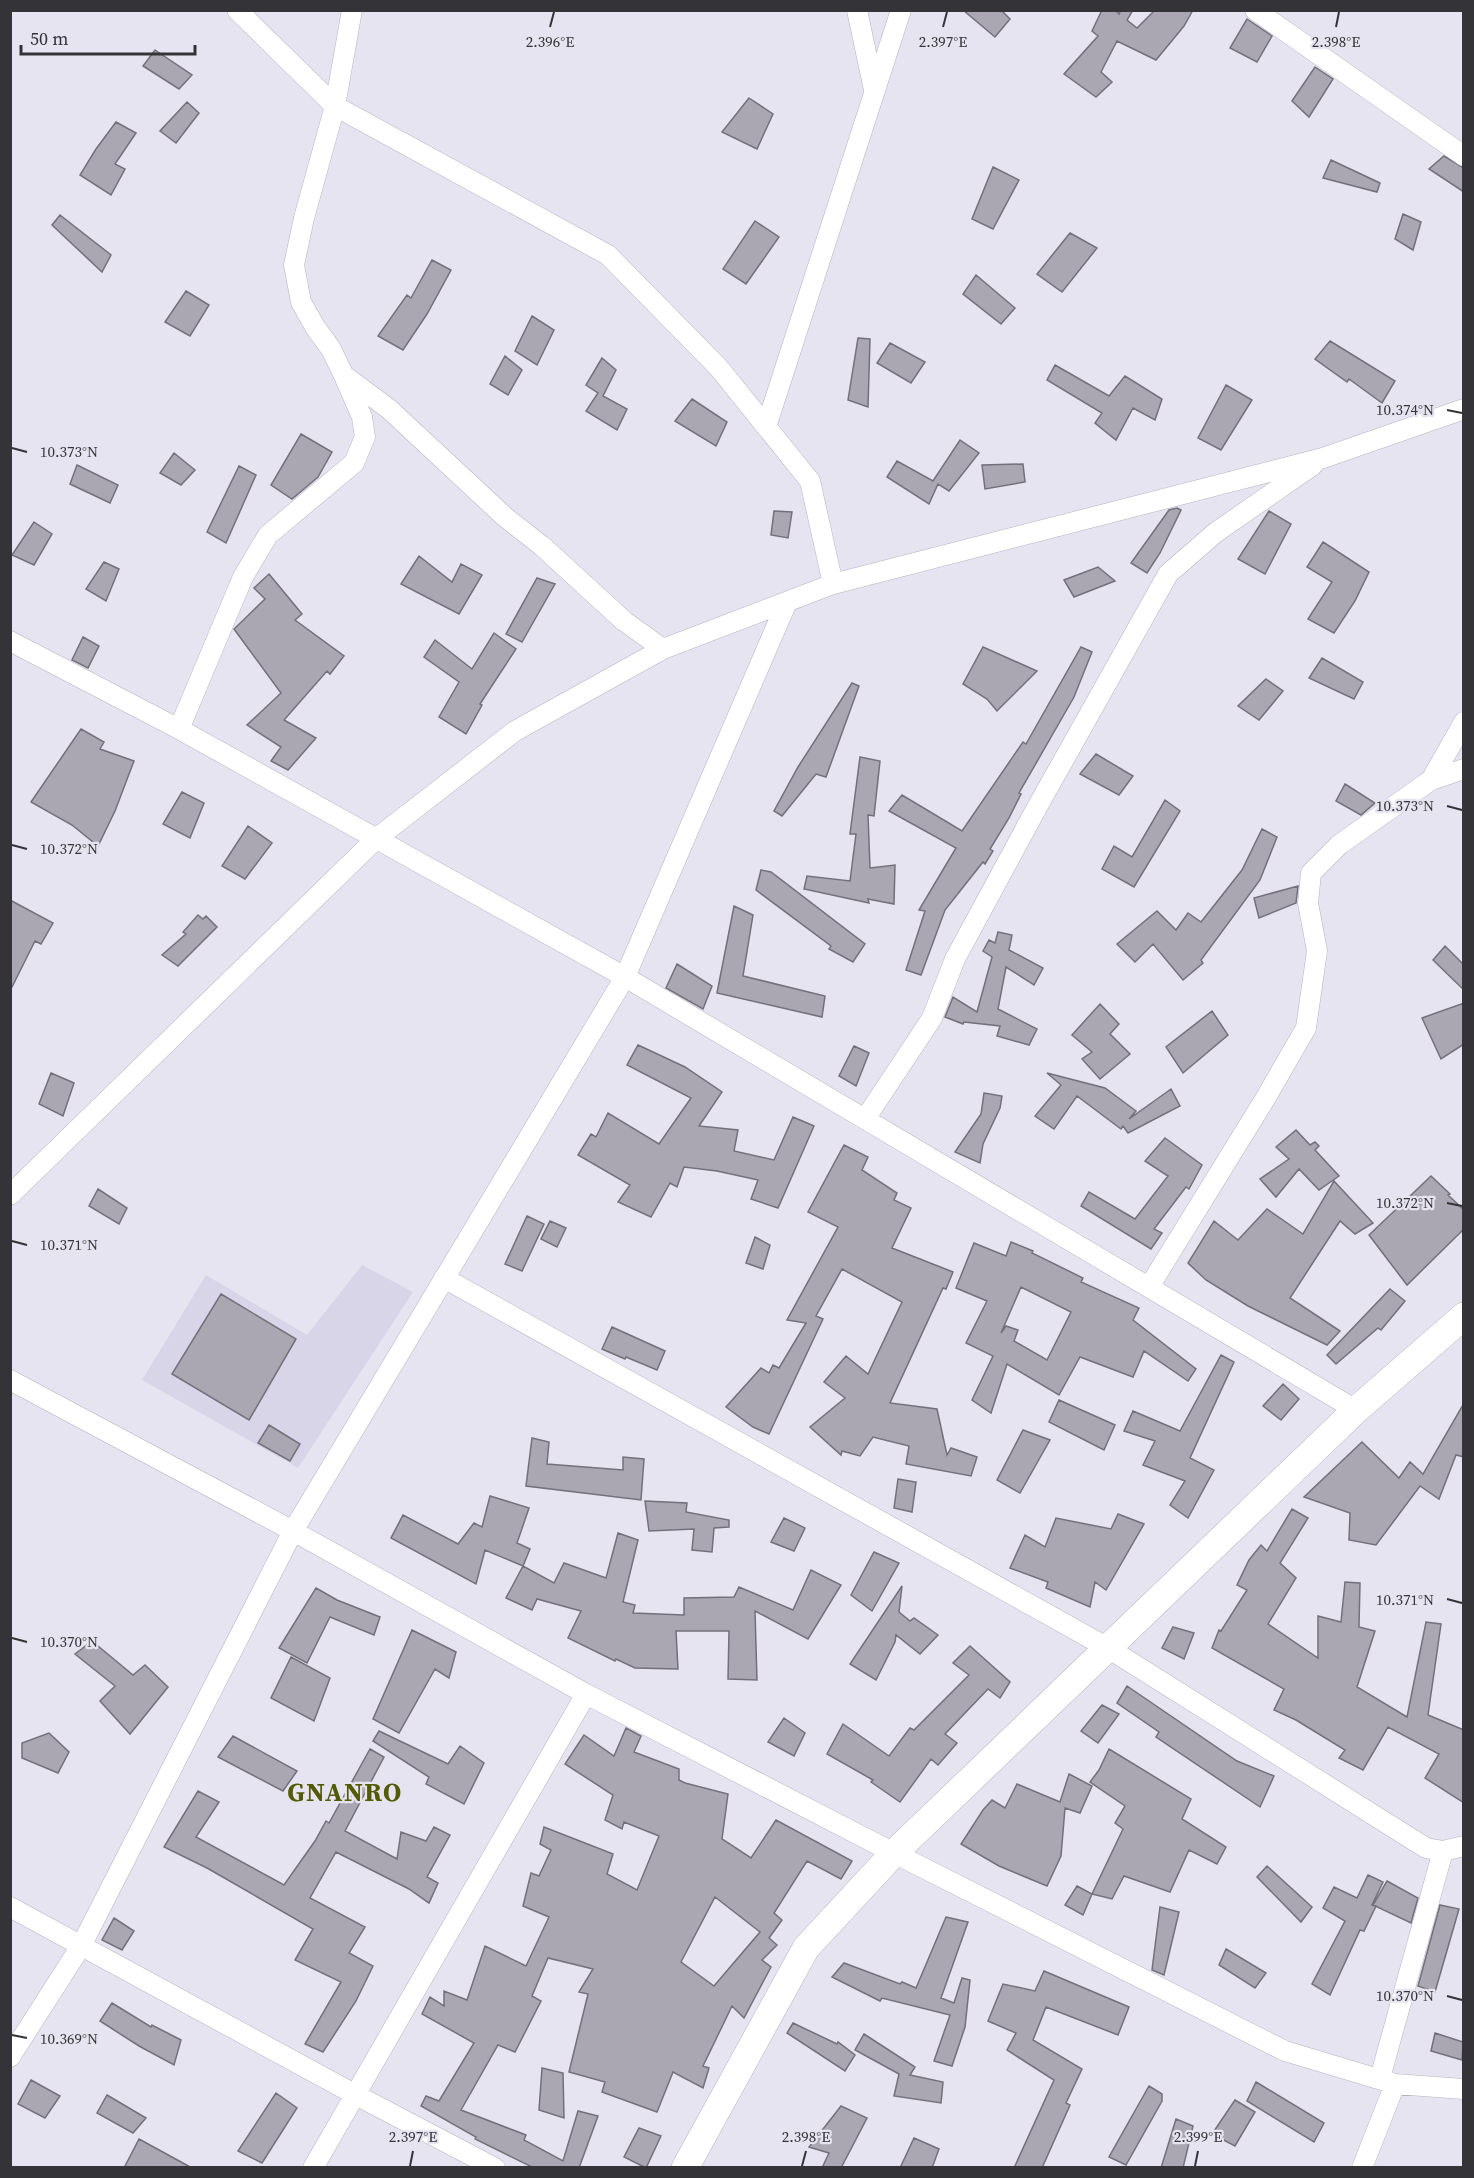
<svg xmlns="http://www.w3.org/2000/svg" width="1474" height="2178" font-family="'Source Serif 4',serif">
	<style>
		.built { fill: #d9d5e8 }
		.building { fill: #aaa7b3; stroke: #72707b; stroke-width: 1.5; fill-rule: evenodd }
		.lines { fill: none; stroke-linecap: round; stroke-linejoin: round }
		.street-casing { stroke: #b6b3bf; stroke-width: 21 }
		.secondary-casing { stroke: #b6b3bf; stroke-width: 28 }
		.street { stroke: #fff; stroke-width: 20 }
		.secondary { stroke: #fff; stroke-width: 27 }
		.ticks { fill: none; stroke: #343337; stroke-width: 2 }
		.labels { text-anchor: middle; dominant-baseline: central; stroke-width: 4.5; stroke-linejoin: round; paint-order: stroke }
		.district-label { font-size: 26px; font-weight: bold; letter-spacing: 1.5px; fill: #525a03; stroke: #e7e4f1 }
		.ticks-label { font-size: 15px; text-anchor: middle; fill: #343337; stroke: #e7e4f1; stroke-width: 4.5; stroke-linejoin: round; paint-order: stroke }
	</style>
	<rect width="100%" height="100%" fill="#e7e4f1"/>
	<!-- built -->
	<path class="built" d="M362 1265 413 1292 298 1468 142 1380 206 1275 307 1335Z"/>
	<!-- building -->
	<path class="building" d="M963 10H1001L1010 19 995 37Z
		M1102 10H1115L1119 14 1121 10H1133L1127 20 1137 28 1155 10H1193L1184 26 1156 60 1117 41 1101 72 1112 82 1096 97 1064 74 1098 36 1092 31Z
		M1247 19 1272 36 1257 62 1230 48Z
		M155 50 192 75 179 89 143 66Z
		M1315 67 1333 79 1309 117 1292 101Z
		M749 98 773 114 757 149 722 132Z
		M187 102 199 113 176 143 160 131Z
		M116 122 136 133 115 164 125 169 111 195 80 175 96 149Z
		M1444 156 1464 168V192L1429 169Z
		M1331 160 1380 183 1377 192 1323 178Z
		M993 167 1019 180 993 229 972 219Z
		M1403 214 1421 222 1413 250 1395 239Z
		M60 215 111 255 102 272 52 225Z
		M755 221 779 237 746 284 723 269Z
		M1070 233 1097 248 1062 292 1037 274Z
		M432 260 451 270 427 314 403 350 378 336 407 295 411 298Z
		M976 275 1015 308 1001 324 963 294Z
		M186 291 209 305 190 336 165 322Z
		M532 316 554 330 537 365 515 351Z
		M858 338 870 339 868 407 848 400Z
		M1330 341 1395 381 1382 403 1349 379 1347 382 1315 359Z
		M890 343 925 362 911 383 877 363Z
		M505 356 522 370 508 395 490 384Z
		M602 358 616 370 603 396 627 409 617 430 586 411 598 393 586 385Z
		M1055 365 1109 396 1125 376 1162 399 1155 420 1133 408 1116 440 1095 423 1102 413 1047 380Z
		M1226 385 1252 400 1221 450 1198 438Z
		M692 399 727 422 716 446 675 421Z
		M301 434 332 452 318 477 292 499 271 485Z
		M960 440 979 453 949 491 938 484 929 504 887 477 897 461 933 481Z
		M174 453 195 470 181 485 160 473Z
		M1023 464 1025 482 985 489 982 465Z
		M77 465 118 485 110 503 70 484Z
		M239 466 256 475 226 543 207 532Z
		M1177 508 1181 510 1160 553 1147 573 1131 563 1169 510Z
		M774 511 792 512 788 538 771 535Z
		M1269 511 1291 524 1265 574 1238 559Z
		M34 522 52 534 34 565 12 555Z
		M1323 542 1369 572 1355 601 1334 633 1308 619 1332 582 1307 567Z
		M419 556 452 582 461 564 482 575 459 614 401 584Z
		M104 562 119 569 106 601 86 589Z
		M1098 567 1115 581 1074 597 1064 580Z
		M269 574 302 614 295 620 344 656 330 674 327 671 284 720 316 738 288 770 271 761 281 747 247 725 281 693 234 629 265 599 254 588Z
		M537 578 555 584 522 642 506 634Z
		M494 633 516 649 480 704 482 705 466 734 439 717 459 682 424 657 435 640 472 669Z
		M83 637 99 646 88 668 72 660Z
		M983 647 1037 671 997 711 987 699 963 684Z
		M1081 647 1092 652 1074 697 1019 793 1021 794 1009 818 990 849 993 851 985 864 983 862 945 910 921 975 906 970 925 911 919 910 956 848 889 811 902 795 962 831 1023 742 1026 744Z
		M1322 658 1363 682 1354 699 1309 678Z
		M1266 679 1283 691 1259 720 1238 706Z
		M852 683 859 686 826 777 816 774 782 816 774 811 798 767Z
		M81 729 104 742 100 749 134 761 115 811 98 846 72 825 31 802Z
		M1096 754 1133 776 1119 795 1080 774Z
		M860 757 880 761 874 816 868 815 870 868 895 865 894 904 868 899 869 903 804 889 807 876 850 881 856 834H850Z
		M1345 784 1375 803 1361 815 1336 801Z
		M182 792 204 803 190 838 163 824Z
		M1165 800 1180 811 1134 887 1102 869 1114 846 1132 857Z
		M248 826 272 843 245 879 222 866Z
		M1262 829 1277 837 1260 880 1201 960 1203 963 1183 980 1153 944 1135 962 1117 944 1157 911 1176 930 1188 913 1201 922 1242 870Z
		M761 870 771 872 865 944 853 962 829 949 831 946 756 890Z
		M1298 886 1296 903 1259 918 1254 898Z
		M10 900 53 923 41 944 35 941 10 991Z
		M734 906 753 915 743 976 825 996 822 1017 717 993Z
		M198 915 203 919 206 916 217 927 178 966 162 955 186 934 183 932Z
		M998 932 1012 935 1009 950 1043 968 1034 985 1006 967 998 1009 1037 1029 1029 1045 997 1036 1000 1026 964 1022 963 1024 945 1017 953 997 977 1012 992 957 983 951 989 940 995 943Z
		M1445 946 1464 965V990L1433 960Z
		M677 964 712 986 703 1009 666 988Z
		M1464 1003V1044L1441 1059 1422 1018Z
		M1100 1004 1119 1024 1110 1034 1130 1054 1100 1079 1082 1059 1092 1052 1072 1035Z
		M1212 1011 1228 1035 1183 1073 1166 1047Z
		M638 1045 685 1067 722 1092 699 1126 738 1130 734 1151 774 1160 793 1117 814 1126 778 1208 751 1199 758 1180 717 1171 684 1167 677 1187 670 1183 651 1217 618 1202 630 1185 578 1155 591 1134 596 1137 608 1113 659 1144 691 1098 627 1065Z
		M854 1046 869 1053 856 1086 839 1076Z
		M51 1073 74 1083 63 1116 39 1104Z
		M1047 1073 1105 1088 1136 1111 1129 1119 1171 1089 1180 1106 1128 1133 1123 1126 1121 1129 1077 1096 1054 1129 1035 1116 1061 1085Z
		M984 1093 1002 1096 1000 1108 983 1144 980 1163 955 1152 981 1114Z
		M1296 1130 1310 1145 1315 1142 1319 1146 1315 1150 1339 1176 1319 1190 1299 1169 1276 1197 1260 1179 1289 1159 1276 1147Z
		M1165 1138 1202 1165 1189 1189 1186 1187 1154 1229 1162 1233 1151 1249 1081 1206 1089 1192 1135 1219 1168 1176 1145 1161Z
		M844 1145 868 1157 862 1170 897 1193 894 1200 911 1208 892 1248 953 1272 946 1289 943 1288 890 1403 937 1409 947 1455 951 1448 977 1457 971 1476 906 1464 909 1446 873 1437 860 1456 842 1451 841 1455 810 1427 845 1398 824 1382 846 1356 868 1374 902 1302 842 1269 816 1316 823 1319 769 1434 753 1427 726 1407 761 1368 769 1373 773 1365 779 1368 806 1323 787 1320 838 1227 808 1212Z
		M1431 1176 1450 1194 1448 1195 1464 1210V1229L1407 1285 1369 1235Z
		M1334 1181 1373 1223 1355 1234 1340 1221 1290 1298 1340 1331 1327 1345 1248 1306 1206 1280 1188 1263 1214 1221 1238 1240 1267 1209 1303 1234Z
		M98 1189 127 1208 119 1224 89 1206Z
		M527 1216 544 1224 522 1271 505 1264Z
		M550 1221 566 1228 557 1247 541 1239Z
		M755 1237 770 1245 763 1269 746 1263Z
		M1011 1242 1033 1251 1032 1253 1083 1278 1081 1282 1139 1308 1133 1320 1196 1369 1188 1381 1144 1351 1133 1377 1080 1357 1059 1395 1007 1364 991 1413 972 1400 993 1356 966 1343 987 1301 956 1288 974 1243 1006 1256ZM1021 1287 1071 1312 1047 1360 1014 1341 1018 1330 1006 1326 1001 1333Z
		M1390 1289 1405 1301 1381 1330 1378 1328 1336 1364 1327 1355Z
		M221 1294 296 1339 249 1420 172 1374Z
		M612 1327 665 1351 657 1370 626 1357 625 1359 602 1349Z
		M1221 1355 1234 1362 1190 1458 1214 1470 1188 1518 1170 1505 1185 1481 1143 1465 1155 1441 1124 1431 1133 1411 1180 1431Z
		M1283 1384 1299 1399 1281 1420 1263 1406Z
		M1059 1400 1115 1425 1104 1450 1049 1422Z
		M1464 1403V1457L1456 1455 1439 1499 1420 1486 1376 1545 1349 1540 1350 1513 1304 1497 1362 1442 1399 1478 1410 1462 1423 1474Z
		M269 1425 300 1444 290 1461 258 1443Z
		M1023 1430 1050 1440 1020 1493 997 1480Z
		M532 1438 549 1442 547 1464 623 1470V1457L644 1459 641 1500 526 1486Z
		M898 1479 916 1482 912 1512 894 1508Z
		M490 1496 529 1508 517 1543 530 1549 523 1566 485 1550 476 1584 391 1538 403 1515 458 1544 474 1523 482 1527Z
		M645 1501 687 1503 686 1512 729 1520V1527L714 1528 712 1552 692 1550 694 1529 649 1531Z
		M1292 1509 1308 1518 1280 1563 1296 1578 1268 1624 1318 1658V1616L1341 1622 1345 1582 1360 1583 1359 1627 1375 1631 1357 1687 1407 1717 1426 1622 1441 1624 1428 1715 1464 1730V1803L1425 1778 1439 1754 1388 1727 1363 1770 1339 1758 1345 1750 1296 1720 1274 1710 1284 1689 1212 1648 1219 1630 1221 1631 1247 1590 1237 1585 1249 1560 1261 1545 1267 1551Z
		M1118 1514 1144 1524 1106 1590 1095 1582 1090 1607 1046 1588 1048 1582 1010 1568 1025 1535 1045 1547 1056 1518 1111 1529Z
		M784 1518 805 1528 794 1551 771 1542Z
		M618 1533 638 1540 623 1602 635 1605 633 1613 684 1615V1598L734 1597 739 1587 793 1610 811 1570 841 1585 808 1639 755 1611 757 1680 728 1679 729 1631H676L678 1669 635 1668 616 1659 615 1661 568 1638 581 1611 537 1599 532 1610 506 1598 523 1566 554 1583 564 1563 606 1578Z
		M874 1552 899 1563 872 1611 851 1595Z
		M902 1586 899 1612 910 1621 914 1618 938 1635 920 1654 896 1635 895 1642 876 1680 850 1664Z
		M316 1588 337 1600 380 1617 374 1635 330 1617 307 1663 279 1648Z
		M1173 1627 1194 1633 1184 1659 1162 1648Z
		M412 1630 456 1652 449 1678 435 1669 399 1733 373 1719Z
		M92 1641 133 1675 145 1665 168 1687 130 1734 100 1701 115 1686 75 1654Z
		M970 1646 1010 1682 1000 1698 988 1689 945 1734 957 1743 938 1765 931 1759 900 1802 871 1782 873 1780 827 1754 843 1724 889 1756 910 1728 914 1730 969 1675 953 1663Z
		M291 1657 330 1678 314 1721 271 1698Z
		M1127 1686 1237 1761 1274 1776 1260 1807 1156 1737 1159 1732 1117 1703Z
		M1102 1705 1119 1714 1098 1743 1081 1731Z
		M784 1718 805 1733 794 1756 768 1742Z
		M626 1728 641 1736 634 1752 679 1769V1780L685 1783 728 1794 722 1839 751 1858 776 1820 852 1861 841 1879 807 1861 774 1913 782 1920 769 1938 777 1945 762 1960 771 1967 744 2018 732 2006 703 2066 709 2068 703 2088 673 2072 657 2112 602 2092 605 2082 569 2072 588 1994 579 1992 593 1969 548 1958 532 1996 541 2001 515 2052 498 2045 461 2110 526 2135 524 2140 563 2161 578 2111 598 2116 579 2168H534L475 2139 476 2137 421 2106 426 2096 439 2101 474 2043 422 2014 430 1997 444 2006V1991L467 2000 485 1946 526 1966 549 1917 523 1906 531 1873 539 1876 551 1850 540 1844 544 1827 613 1854 607 1874 637 1890 659 1836 624 1822 622 1829 605 1820 613 1795 565 1764 584 1735 614 1756ZM715 1897 760 1932 714 1986 681 1962Z
		M379 1731 448 1764 460 1746 484 1763 464 1804 426 1784 429 1777 373 1741Z
		M49 1733 69 1752 58 1773 22 1758V1743Z
		M233 1736 297 1771 283 1791 218 1757Z
		M370 1749 384 1757 345 1831 397 1859 401 1832 426 1841 434 1827 450 1835 427 1877 438 1883 429 1903 409 1889 336 1852 310 1898 365 1927 349 1953 373 1966 356 2001 323 2052 305 2044 341 1982 295 1960 313 1929 207 1868 164 1847 198 1791 219 1802 196 1837 284 1885 315 1841 326 1821 329 1823Z
		M1109 1749 1191 1799 1182 1819 1226 1847 1217 1864 1189 1850 1170 1892 1124 1876 1112 1899 1092 1894 1123 1829 1115 1823 1125 1806 1090 1782 1099 1770Z
		M1069 1774 1092 1786 1080 1813 1065 1808 1061 1856 1047 1886 999 1866 961 1844 983 1810 992 1800 1005 1808 1017 1784 1060 1802Z
		M1267 1866 1312 1907 1301 1922 1257 1877Z
		M1368 1875 1383 1882 1372 1905 1376 1906 1364 1931 1360 1930 1330 1995 1312 1984 1345 1921 1323 1908 1334 1887 1357 1898Z
		M1387 1881 1418 1898 1411 1923 1373 1905Z
		M1077 1886 1092 1894 1083 1915 1065 1905Z
		M1440 1905 1459 1909 1435 1992 1418 1986Z
		M1160 1907 1179 1912 1164 1975 1152 1970Z
		M946 1917 968 1922 941 1998 954 2003 962 1978 970 1980 965 2027 952 2066 934 2061 950 2015 882 1998 880 2001 832 1977 844 1963 900 1984 902 1982 916 1988Z
		M114 1918 134 1931 122 1950 102 1940Z
		M1226 1949 1266 1973 1255 1988 1219 1965Z
		M1044 1971 1129 2007 1118 2035 1046 2007 1033 2040 1082 2069 1066 2103 1070 2105 1042 2168H1014L1054 2080 1007 2050 1016 2033 988 2021 1003 1984 1035 1991Z
		M112 2003 151 2027 152 2025 181 2040 174 2065 139 2046 100 2021Z
		M793 2023 837 2044 838 2042 855 2055 845 2071 787 2033Z
		M1435 2033 1463 2042 1462 2060 1431 2051Z
		M864 2034 915 2067 910 2075 943 2082 941 2103 894 2096 899 2074 855 2050Z
		M542 2068 563 2073 564 2118 539 2110Z
		M31 2080 60 2096 45 2118 18 2104Z
		M1256 2082 1324 2123 1314 2142 1247 2101Z
		M1149 2086 1162 2094V2101L1126 2165 1109 2157Z
		M276 2093 297 2108 262 2163 238 2151Z
		M107 2095 146 2118 133 2133 97 2113Z
		M1235 2100 1255 2112 1235 2146 1212 2134Z
		M841 2106 867 2118 841 2168H822L829 2153 809 2147Z
		M1176 2119 1193 2126 1183 2168H1161Z
		M639 2128 661 2136 646 2168 624 2157Z
		M914 2138 939 2149 932 2168H900Z
		M139 2139 192 2168H124Z"/>
	<g class="lines">
		<defs>
			<path id="street" d="M237 10 335 106 608 255 719 368 810 481 833 584
				M857 10 874 90
				M1255 10 1464 156
				M346 377 389 409 505 517 542 546 624 621 663 649
				M766 427 901 10
				M10 641 179 729 625 977 1356 1410
				M179 729 243 577 268 535 354 463 365 437 362 417 344 376 331 349 315 327 301 302 294 265 304 218 335 106 352 10
				M1431 780 1464 769
				M865 1119 932 1018 955 959 1035 811 1168 574 1215 533 1313 465
				M10 1195 377 838 515 731 663 649 833 584 1323 458 1464 409
				M444 1278 1108 1648 1426 1848 1443 1851 1380 2078
				M1149 1287 1265 1099 1306 1028 1317 951 1308 903 1311 873 1339 845 1431 780 1464 722
				M10 1380 293 1531 586 1694 894 1853 1285 2051 1395 2084 1464 2089
				M1443 1851 1464 1846
				M10 1907 356 2095 495 2168
				M10 2057 81 1946 293 1531 625 977 787 602
				M313 2168 586 1694
				M1362 2168 1395 2084"/>
			<path id="secondary" d="M685 2168 806 1948 894 1853 1356 1410 1464 1316"/>
		</defs>
		<!-- street casing -->
		<use href="#street" class="street-casing"/>
		<!-- secondary casing -->
		<use href="#secondary" class="secondary-casing"/>
		<!-- street -->
		<use href="#street" class="street"/>
		<!-- secondary -->
		<use href="#secondary" class="secondary"/>
	</g>
	<!-- ticks -->
	<path class="ticks" d="M550 27 554 12M943 27 947 12M1336 27 1339 12M1447 410 1462 413M12 448 27 452M1447 806 1462 810M12 845 27 849M1447 1203 1462 1206M12 1241 27 1245M1447 1599 1462 1603M12 1638 27 1642M1447 1996 1462 2000M12 2035 27 2038M410 2166 413 2151M802 2166 806 2151M1195 2166 1198 2151"/>
	<g class="labels">
		<!-- district labels -->
		<g class="district-label">
			<text x="345" y="1792">GNANRO</text>
		</g>
	</g>
	<g class="ticks-label">
		<text x="550" y="47">2.396°E</text>
		<text x="943" y="47">2.397°E</text>
		<text x="1336" y="47">2.398°E</text>
		<text x="1405" y="415">10.374°N</text>
		<text x="69" y="457">10.373°N</text>
		<text x="1405" y="811">10.373°N</text>
		<text x="69" y="854">10.372°N</text>
		<text x="1405" y="1208">10.372°N</text>
		<text x="69" y="1250">10.371°N</text>
		<text x="1405" y="1605">10.371°N</text>
		<text x="69" y="1647">10.370°N</text>
		<text x="1405" y="2001">10.370°N</text>
		<text x="69" y="2044">10.369°N</text>
		<text x="413" y="2142">2.397°E</text>
		<text x="806" y="2142">2.398°E</text>
		<text x="1198" y="2142">2.399°E</text>
	</g>
	<!-- border -->
	<rect width="1474" height="2178" fill="none" stroke="#343337" stroke-width="24"/>
	<!-- scale -->
	<path d="M21 45v9h174v-9" fill="none" stroke="#343337" stroke-width="3"/>
	<text x="30" y="45" font-size="18" fill="#343337" stroke="#e7e4f1" stroke-width="4.5" paint-order="stroke">50 m</text>
</svg>
